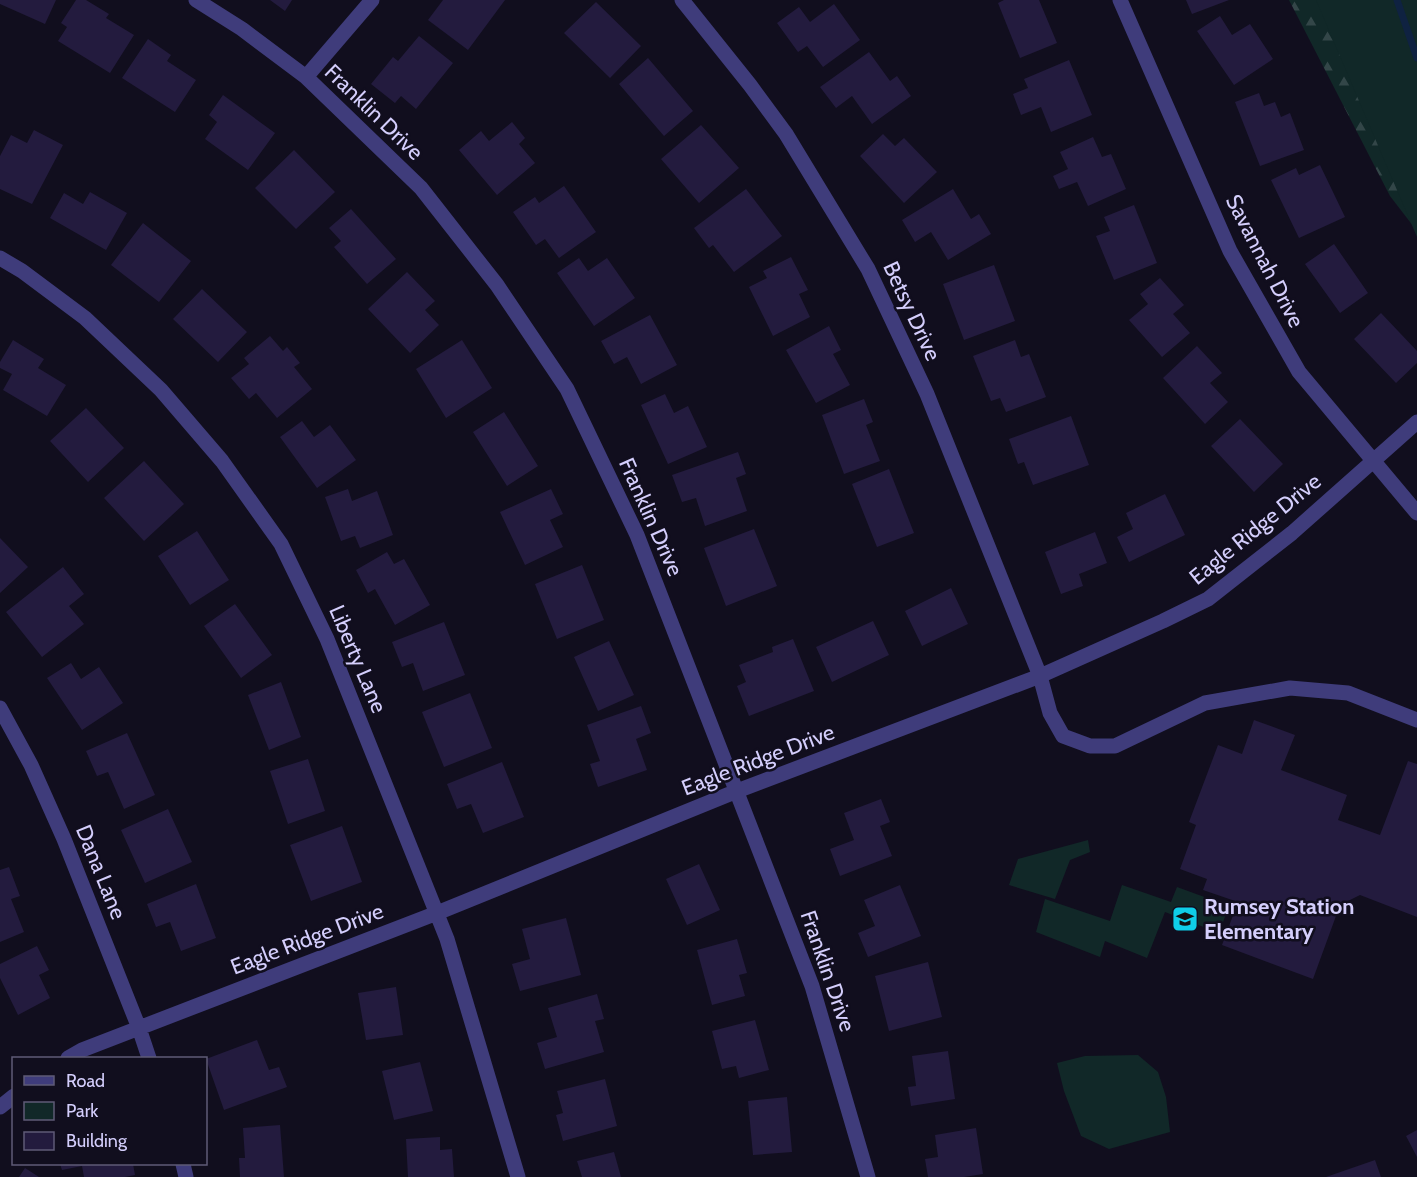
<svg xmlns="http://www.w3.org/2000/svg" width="1417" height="1177" font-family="Cabin,sans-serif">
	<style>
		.forest { fill: url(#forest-firs) }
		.green { fill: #112828 }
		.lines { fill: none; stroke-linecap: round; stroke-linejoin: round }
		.stream { stroke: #0f2241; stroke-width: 7 }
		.building { fill: #231b3e }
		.minor { stroke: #3f3c7b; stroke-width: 15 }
		.labels { text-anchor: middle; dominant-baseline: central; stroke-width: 5; stroke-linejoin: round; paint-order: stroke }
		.street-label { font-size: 22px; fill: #d4cefc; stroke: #110e1e }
		.poi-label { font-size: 22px; font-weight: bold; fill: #d4cefc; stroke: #110e1e; text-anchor: start }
	</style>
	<defs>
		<pattern id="forest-firs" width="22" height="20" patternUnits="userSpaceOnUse" patternTransform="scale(1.5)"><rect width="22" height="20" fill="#112828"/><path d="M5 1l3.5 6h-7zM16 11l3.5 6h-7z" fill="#334648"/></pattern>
	</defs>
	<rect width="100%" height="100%" fill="#110e1e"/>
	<!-- forest -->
	<path class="forest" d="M1289 0H1417V231L1390 196Z"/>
	<!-- green -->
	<path class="green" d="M1316 0H1417V237Z
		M1088 840 1090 852 1070 860 1055 899 1009 885 1018 859Z
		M1122 885 1171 902 1177 887 1229 906 1219 933 1165 912 1147 958 1105 941 1100 957 1036 932 1045 899 1110 921Z
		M1138 1055 1158 1072 1166 1097 1170 1132 1109 1149 1081 1136 1064 1091 1057 1063 1085 1056Z"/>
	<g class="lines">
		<!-- stream -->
		<path class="stream" d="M1397 0 1417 58"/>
	</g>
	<!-- building -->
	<path class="building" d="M0 0H56L45 24 0 4Z
		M76 0H86L109 14 106 18 134 35 110 73 58 41 67 27 61 23Z
		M270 0H292L285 11Z
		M443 0H505L468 50 428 20Z
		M1004 0H1039L1057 43 1020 58 998 3Z
		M1186 0H1229L1192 14Z
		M596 2 641 46 610 78 564 33Z
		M834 4 860 40 823 67 807 46 798 52 777 23 799 7 810 22Z
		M1220 16 1232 35 1250 24 1273 59 1234 85 1197 31Z
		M419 36 453 63 416 109 401 96 395 103 371 84 393 57 398 61Z
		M148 39 171 55 167 61 196 80 175 112 122 78Z
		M869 52 890 81 897 76 911 96 872 124 852 96 836 108 820 87Z
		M648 58 693 111 664 136 619 84Z
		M1069 60 1092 115 1051 132 1041 107 1021 115 1013 94 1028 88 1024 79Z
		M1259 93 1264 106 1275 102 1281 117 1290 113 1304 150 1260 166 1235 102Z
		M223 95 275 133 248 170 205 139 217 122 209 115Z
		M512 122 525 138 519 144 535 163 497 195 459 150 481 131 489 141Z
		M701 125 739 168 699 203 661 159Z
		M34 130 63 145 32 204 0 189V156L11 135 27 143Z
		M883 134 895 146 904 138 937 172 904 203 860 156Z
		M1093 137 1102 157 1111 154 1126 189 1088 206 1077 182 1059 189 1053 176 1068 169 1060 152Z
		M294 150 335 192 296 229 255 188Z
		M1320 165 1345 217 1299 238 1271 180 1296 168 1299 175Z
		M564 186 596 232 559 258 545 239 536 245 513 212 535 197 539 203Z
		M746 189 782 236 734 272 713 245 709 248 694 228Z
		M953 189 971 219 979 214 991 234 948 260 931 232 915 242 902 220Z
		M90 192 127 213 106 250 50 218 64 193 83 204Z
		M1134 205 1157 263 1114 280 1096 236 1110 231 1104 217Z
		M351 209 396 259 367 284 334 247 341 241 329 228Z
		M143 223 191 261 159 302 111 265Z
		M1334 244 1368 293 1340 313 1305 264Z
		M791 257 808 290 799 294 810 317 773 336 749 287 767 278 763 271Z
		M579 258 588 271 607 258 635 298 594 326 557 273Z
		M994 265 1015 321 964 340 943 284Z
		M407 272 435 301 425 310 439 325 410 353 368 309Z
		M1160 278 1184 305 1173 314 1190 333 1162 357 1129 320 1148 304 1140 294Z
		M202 289 247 332 218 362 173 319Z
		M1381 313 1417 351V363L1396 383 1354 339Z
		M650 315 677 365 641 384 627 357 614 364 601 341Z
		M829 326 841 350 833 354 850 385 816 403 786 350Z
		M270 336 283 351 287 347 300 363 294 367 312 389 277 418 256 393 249 399 231 378 249 364 244 358Z
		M13 340 44 359 38 368 66 385 47 416 3 390 12 374 0 368V362Z
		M462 340 492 388 446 418 416 369Z
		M1015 340 1021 357 1029 354 1046 397 1006 412 1000 398 991 401 973 356Z
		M1197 346 1222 373 1210 383 1228 402 1205 424 1163 378Z
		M665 394 674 413 688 406 707 447 668 464 641 405Z
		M864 399 873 422 866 425 880 461 844 474 822 415Z
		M86 408 124 448 88 482 50 441Z
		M504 412 538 466 507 486 473 432Z
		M1071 416 1089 465 1033 485 1024 462 1018 464 1009 439Z
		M1240 419 1283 464 1254 492 1211 446Z
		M302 421 314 437 330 425 356 460 317 488 280 437Z
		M738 452 746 474 736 478 747 511 705 526 696 498 682 502 672 475Z
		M144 461 184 504 144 541 104 498Z
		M889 469 914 533 877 547 852 484Z
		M348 489 352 501 377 491 393 535 360 548 355 536 341 541 325 497Z
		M551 489 563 514 550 520 563 547 525 565 500 512Z
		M1165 494 1185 535 1129 562 1117 537 1133 529 1126 513Z
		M754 529 777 586 726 606 704 548Z
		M197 531 229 580 190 605 158 556Z
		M1095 532 1107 563 1079 574 1083 586 1061 594 1045 552Z
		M0 538 28 567 0 593Z
		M387 552 394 564 404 559 430 605 395 625 375 589 368 593 356 570Z
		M582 565 604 620 557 639 535 584Z
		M63 567 84 594 69 606 84 624 42 657 6 612Z
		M951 588 968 624 922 646 905 611Z
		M235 604 272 655 241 678 204 626Z
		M873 621 889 655 832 682 816 647Z
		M444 622 465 675 423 691 413 663 402 667 392 642Z
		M793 639 814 691 749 716 737 686 746 682 739 665 773 652 772 647Z
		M609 641 634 695 598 711 574 657Z
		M71 663 81 679 99 667 123 703 82 730 47 678Z
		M281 682 301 737 269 750 248 695Z
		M470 693 492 748 444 767 422 712Z
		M641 706 651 733 636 739 647 770 598 787 590 764 600 761 587 725Z
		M1254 720 1295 735 1281 770 1347 795 1338 820 1380 835 1408 761 1417 764V917L1360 895 1340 905 1313 979 1222 945 1238 902 1203 890 1207 879 1180 869 1196 825 1189 822 1218 745 1242 754Z
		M127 733 155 795 124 809 108 772 97 776 86 751Z
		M308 759 325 811 288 824 270 771Z
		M502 762 524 817 483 833 471 804 457 809 447 784Z
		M881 799 890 822 880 826 892 856 840 876 830 849 854 840 844 813Z
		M168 809 192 862 145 883 121 830Z
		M342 826 362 882 311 901 290 845Z
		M699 864 720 910 687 925 666 879Z
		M9 867 20 896 11 899 24 932 0 942V870Z
		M196 884 216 938 181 951 170 922 156 927 147 904Z
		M900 885 921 936 868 957 858 933 875 926 864 900Z
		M566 918 581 975 520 991 512 964 530 959 522 929Z
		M737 939 747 973 739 975 745 996 712 1005 697 950Z
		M37 946 49 970 39 975 50 998 18 1015 0 978V964Z
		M928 962 942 1017 889 1031 875 976Z
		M396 987 403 1035 366 1040 358 993Z
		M597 994 604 1019 595 1021 604 1052 545 1069 537 1043 557 1037 548 1008Z
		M755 1020 769 1070 739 1078 736 1066 722 1069 712 1031Z
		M257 1040 269 1070 279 1067 287 1087 224 1110 206 1059Z
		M948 1051 955 1099 911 1106 908 1087 916 1086 912 1056Z
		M420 1062 433 1111 394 1120 382 1071Z
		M605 1079 617 1126 563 1141 556 1115 563 1113 557 1091Z
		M787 1097 792 1152 753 1155 748 1101Z
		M280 1125 284 1177H240L239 1158H245L243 1128Z
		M976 1128 983 1174 964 1177H928L925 1159 938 1157 935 1135Z
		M1417 1130V1157L1406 1136Z
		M440 1137V1150L452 1149 454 1177H408L406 1139Z
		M614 1152 621 1177H582L577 1161Z
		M1375 1160 1381 1177H1326Z
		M60 1164H133L135 1175 125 1177H84L82 1166 62 1170Z
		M25 1168 39 1177H19Z"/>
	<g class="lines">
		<!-- minor -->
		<path class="minor" d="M196 0 242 29 306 77 421 188 497 285 567 389 637 535 812 986 868 1177
			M682 0 750 85 786 134 868 269 927 394 1040 676 1050 713 1063 736 1090 746H1115L1205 703 1290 688 1348 693 1417 720
			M1120 0 1230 251 1299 372 1417 513
			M306 77 372 0
			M0 258 22 271 85 318 161 390 222 461 281 544 327 639 447 939 518 1177
			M0 708 31 765 64 839 139 1028 149 1058
			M68 1058 82 1050 437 913 737 791 1040 676 1163 621 1208 599 1292 533 1417 422
			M0 1107 14 1096
			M183 1164 186 1177"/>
	</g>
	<!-- icons -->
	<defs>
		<symbol id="school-square" viewBox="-11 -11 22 22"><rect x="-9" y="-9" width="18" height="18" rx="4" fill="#0fcee8" stroke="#110e1e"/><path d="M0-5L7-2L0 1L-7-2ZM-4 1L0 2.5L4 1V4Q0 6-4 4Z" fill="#111"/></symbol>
	</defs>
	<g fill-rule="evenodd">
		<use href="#school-square" x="1170" y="904" width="30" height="30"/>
	</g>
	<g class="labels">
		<!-- street labels -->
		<g class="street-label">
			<text transform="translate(374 112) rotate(44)">Franklin Drive</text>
			<text transform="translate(1265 261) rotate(63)">Savannah Drive</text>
			<text transform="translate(912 311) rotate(65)">Betsy Drive</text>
			<text transform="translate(651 517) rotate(66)">Franklin Drive</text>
			<text transform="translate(1255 529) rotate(-39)">Eagle Ridge Drive</text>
			<text transform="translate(358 659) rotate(67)">Liberty Lane</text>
			<text transform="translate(758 760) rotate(-21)">Eagle Ridge Drive</text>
			<text transform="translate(101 872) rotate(68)">Dana Lane</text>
			<text transform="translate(307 939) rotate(-21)">Eagle Ridge Drive</text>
			<text transform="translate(828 971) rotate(71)">Franklin Drive</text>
		</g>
		<!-- poi labels -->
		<g class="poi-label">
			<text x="1204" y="906">Rumsey Station<tspan x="1204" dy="25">Elementary</tspan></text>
		</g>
	</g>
	<!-- legend -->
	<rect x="12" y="1057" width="195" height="108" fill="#110e1e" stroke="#5f5b77" stroke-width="1.5"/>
	<rect x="24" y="1076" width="30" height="9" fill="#3f3c7b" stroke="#5f5b77" stroke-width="1.5"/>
	<text x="66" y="1087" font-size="18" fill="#d4cefc">Road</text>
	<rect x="24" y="1102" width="30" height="18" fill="#112828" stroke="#5f5b77" stroke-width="1.5"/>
	<text x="66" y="1117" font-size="18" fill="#d4cefc">Park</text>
	<rect x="24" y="1132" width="30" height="18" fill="#231b3e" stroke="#5f5b77" stroke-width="1.5"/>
	<text x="66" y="1147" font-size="18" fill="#d4cefc">Building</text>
</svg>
